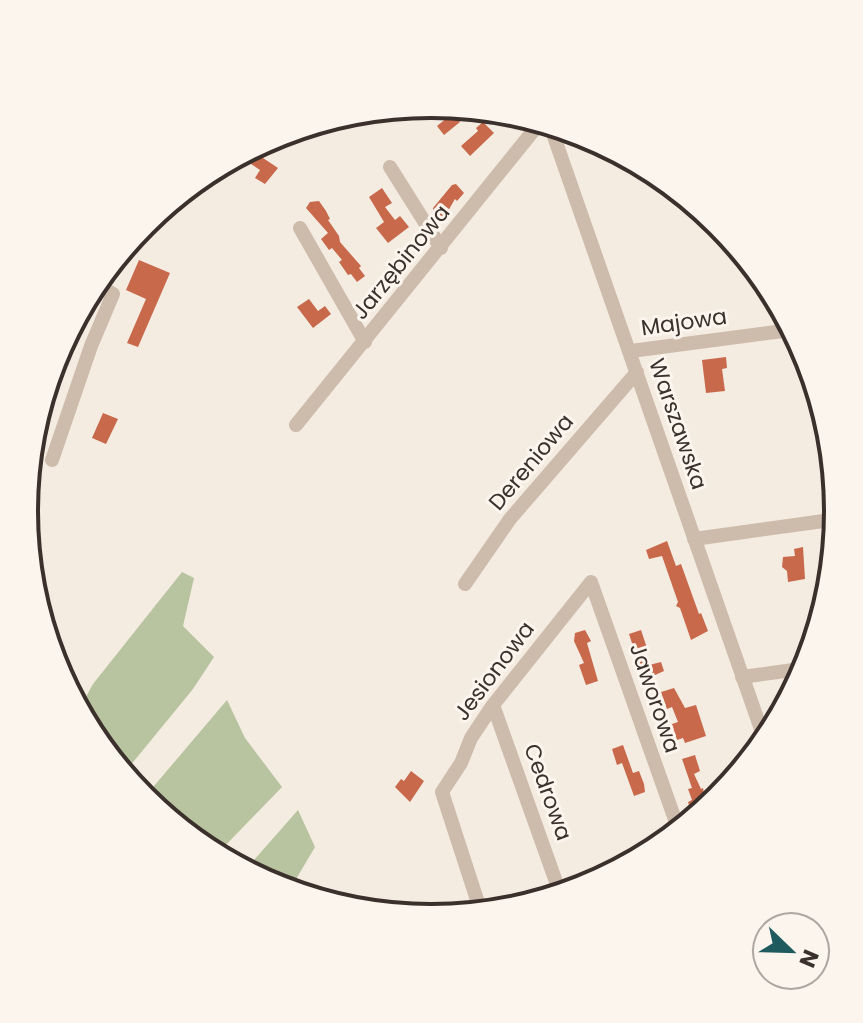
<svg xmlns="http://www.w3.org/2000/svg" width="863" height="1023" font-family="Poppins,sans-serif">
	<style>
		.green { fill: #b8c4a0 }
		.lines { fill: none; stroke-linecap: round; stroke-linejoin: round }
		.stream { stroke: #7fb0b2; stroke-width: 3 }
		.building { fill: #c8694b }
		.minor { stroke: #cdbbac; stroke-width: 14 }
		.labels { text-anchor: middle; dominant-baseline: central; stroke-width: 6; stroke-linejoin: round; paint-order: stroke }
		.street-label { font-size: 22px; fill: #3b302b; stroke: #fbf5ee }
		.rim { fill: none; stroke: #3b302b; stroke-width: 4 }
	</style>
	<rect width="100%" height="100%" fill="#f4ebe1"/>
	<!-- green -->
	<path class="green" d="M182 572 194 578 183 626 214 657 193 689 125 772 81 706 93 684Z
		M227 700 245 738 282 787 220 851 143 799Z
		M298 810 315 847 289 891 275 888 246 869Z"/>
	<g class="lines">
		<!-- stream -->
		<path class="stream" d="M825 513 837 501"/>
	</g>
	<!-- building -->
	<path class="building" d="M449 107 468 111 458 119 460 122 444 135 437 126 453 113Z
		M483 122 494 133 470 156 461 146 478 131 476 128Z
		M254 152 278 168 265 184 255 178 260 170 248 162Z
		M456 184 464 193 457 201 455 199 444 218 434 214 433 208 452 185Z
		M382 188 392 203 385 207 395 220 400 216 409 227 388 243 376 228 384 222 369 197Z
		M319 201 326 211 330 219 328 220 339 236 340 242 361 266 359 268 365 276 357 282 351 274 348 275 339 262 342 260 332 248 329 250 321 239 328 233 306 208 310 202Z
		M139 260 170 273 138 347 127 343 146 299 126 290Z
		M309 299 318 311 325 306 331 314 313 328 297 307Z
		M726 357 727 368 722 369 725 391 706 393 702 360Z
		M103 413 118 419 106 444 92 438Z
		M667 541 676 566 681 564 699 614 701 613 708 631 691 640 680 608 676 606 678 602 662 556 649 559 646 550Z
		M803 547 805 579 788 582 787 571 782 567 783 557 795 556 794 549Z
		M585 630 591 641 587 643 598 681 586 685 579 665 584 663 574 641 575 633Z
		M641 630 647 648 644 649 649 665 661 662 664 671 644 680 629 634Z
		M674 688 685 708 696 705 706 736 685 743 683 738 677 740 672 724 678 722 672 707 667 709 661 692Z
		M623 745 633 773 639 771 644 784 645 792 634 796 622 763 617 765 612 749Z
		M695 755 700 771 694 774 701 789 703 788 706 805 691 811 688 802 692 800 688 789 692 788 682 759Z
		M411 771 424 781 410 802 395 787 401 779 404 781Z"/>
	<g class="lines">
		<!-- minor -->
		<path class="minor" d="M551 128 763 735
			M390 167 441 248
			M300 228 365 342
			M631 351 791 330
			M296 425 538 125
			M52 460 91 346 113 294 101 287
			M694 539 838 519
			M591 582 678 828
			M465 584 510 519 637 372
			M742 677 807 668
			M493 705 560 893
			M480 909 442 792 461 763 471 738 493 705 591 582"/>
	</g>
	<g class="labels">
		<!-- street labels -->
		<g class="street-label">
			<text transform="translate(401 262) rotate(-51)">Jarzębinowa</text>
			<text transform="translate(684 322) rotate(-8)">Majowa</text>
			<text transform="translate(678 424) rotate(71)">Warszawska</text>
			<text transform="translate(531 462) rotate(-50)">Dereniowa</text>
			<text transform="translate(494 671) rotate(-53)">Jesionowa</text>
			<text transform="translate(655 698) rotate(71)">Jaworowa</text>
			<text transform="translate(548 792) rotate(70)">Cedrowa</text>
		</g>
	</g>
	<!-- crop -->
	<path d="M0 0H863V1023H0ZM38 511a393 393 0 1 1 786 0a393 393 0 1 1-786 0Z" fill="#fbf5ee" fill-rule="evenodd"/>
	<path class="rim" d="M38 511a393 393 0 1 1 786 0a393 393 0 1 1-786 0Z"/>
	<!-- north arrow -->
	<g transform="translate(791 951) rotate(113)"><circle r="38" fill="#fbf5ee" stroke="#aea6a0" stroke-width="2"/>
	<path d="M0-6L14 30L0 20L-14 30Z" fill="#1f5a5e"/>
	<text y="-12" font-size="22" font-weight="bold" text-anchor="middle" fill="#3b302b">N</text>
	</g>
</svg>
